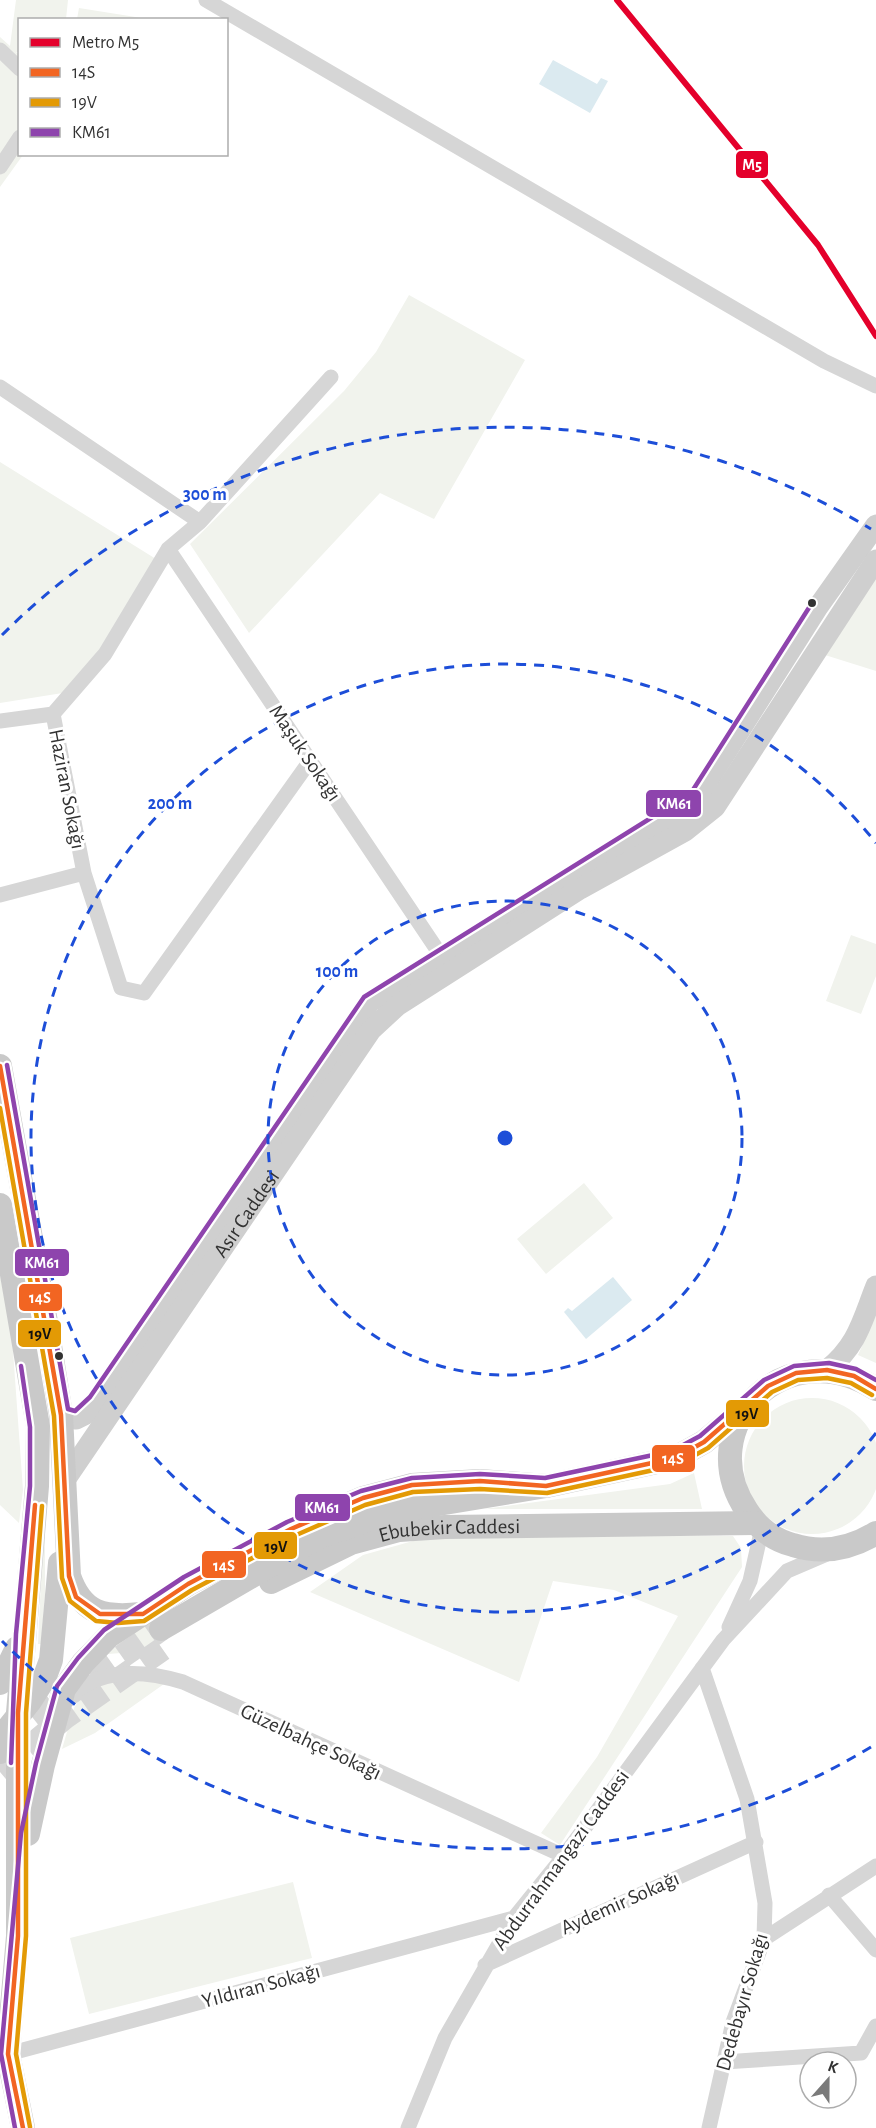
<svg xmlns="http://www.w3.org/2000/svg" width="876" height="2128" font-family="'Alegreya Sans',sans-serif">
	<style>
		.green { fill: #f1f3ed }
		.water { fill: #dbeaf0 }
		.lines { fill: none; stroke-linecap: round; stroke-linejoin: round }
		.primary-tunnel { stroke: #d6d6d6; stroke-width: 24; stroke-dasharray: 24 12; stroke-linecap: butt }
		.street { stroke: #d6d6d6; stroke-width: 15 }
		.secondary { stroke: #cfcfcf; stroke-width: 21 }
		.primary { stroke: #c9c9c9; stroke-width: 24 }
		.bus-1-casing { stroke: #fff; stroke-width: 9 }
		.bus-2-casing { stroke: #fff; stroke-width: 9 }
		.bus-3-casing { stroke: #fff; stroke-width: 9 }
		.bus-1 { stroke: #f26522; stroke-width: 4.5 }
		.bus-2 { stroke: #e39a05; stroke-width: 4.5 }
		.bus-3 { stroke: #8e44ad; stroke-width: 4.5 }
		.metro-1-casing { stroke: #fff; stroke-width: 10 }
		.metro-1 { stroke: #e4002b; stroke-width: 6 }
		.ring { fill: none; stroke: #1d4ed8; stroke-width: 3; stroke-dasharray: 10 8 }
		.bus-dot { fill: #323232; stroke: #fff; stroke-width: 2 }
		.labels { text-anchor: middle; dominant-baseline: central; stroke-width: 6; stroke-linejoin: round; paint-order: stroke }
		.street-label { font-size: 21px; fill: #323232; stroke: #fff }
		.centre { fill: #1d4ed8; stroke: #fff; stroke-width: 3 }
		.ring-label { font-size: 18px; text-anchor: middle; font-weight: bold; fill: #1d4ed8; stroke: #fff; stroke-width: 6; stroke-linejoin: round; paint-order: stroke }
		.line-badge { stroke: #fff; stroke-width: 2 }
		.badge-label { font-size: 16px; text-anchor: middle; font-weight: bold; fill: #fff }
		.pale-badge-label { font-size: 16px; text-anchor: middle; font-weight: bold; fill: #111 }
	</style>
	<rect width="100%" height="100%" fill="#fff"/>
	<!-- green -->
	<path class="green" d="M16 0H68L66 19 20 20 19 52H16L20 55V154L23 155 0 187V37L10 46Z
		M79 8 148 19H77Z
		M409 295 525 360 434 519 380 493 249 633 190 544 344 391 376 352Z
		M0 462 156 559 75 691 0 703Z
		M876 576V671L825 655Z
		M851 935 876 944V976L861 1014 826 1001Z
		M584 1183 613 1218 546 1274 517 1239Z
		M0 1275 12 1337 23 1490 19 1523 0 1505Z
		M876 1315V1363L858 1355Z
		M744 1466a68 68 0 1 1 136 0a68 68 0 1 1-136 0Z
		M694 1473 702 1509H484L670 1484Z
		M45 1493V1595L41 1644H38Z
		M438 1534 733 1536 741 1548 742 1567 560 1845 541 1833 597 1757 678 1616 614 1590 553 1581 519 1682 310 1592 363 1555Z
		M143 1621 167 1656 135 1652 108 1654Z
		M124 1671 164 1684 95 1733 62 1749 74 1708 84 1692Z
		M293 1882 312 1958 89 2014 70 1938Z"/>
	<!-- water -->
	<path class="water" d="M553 60 597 84 601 78 608 81 590 113 539 84Z
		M613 1277 632 1300 586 1339 564 1312 568 1308 572 1311Z"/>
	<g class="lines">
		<!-- primary-tunnel -->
		<path class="primary-tunnel" d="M6 1742 53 1705 161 1629
			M0 1772 64 1718 171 1643"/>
		<!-- street -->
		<path class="street" d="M206 0 824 361 876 386
			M0 50 20 69
			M0 167 20 137
			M0 387 200 522
			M168 549 442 957
			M0 721 53 714
			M310 761 144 993 121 988 84 873 53 714 105 654 168 549 200 522 331 377
			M0 895 84 873
			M729 1627 750 1581 762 1528
			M702 1668 747 1799 765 1903 764 1939 733 2022 709 2128
			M65 1699C100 1668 140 1669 183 1682L564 1856
			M829 1895 876 1950
			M764 1939 876 1866
			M485 1965 756 1842
			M8 2054 514 1918
			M724 2062 861 2053 876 2026
			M408 2128 445 2038 514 1918 564 1856 723 1640 787 1571 829 1553"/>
		<!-- secondary -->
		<g class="secondary">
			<path d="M827 1370C858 1345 862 1321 876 1286"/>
			<path d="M61 1415 76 1419 86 1414 96 1401 370 1002 685 808 697 798 818 607 876 525"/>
			<path id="s1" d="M65 1480 371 1030 397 1006 580 889 685 831 715 807 876 560"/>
		</g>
		<!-- primary -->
		<g class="primary">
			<path d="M0 1066 48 1333 61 1415 69 1576C82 1614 104 1618 141 1614"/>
			<path d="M0 1205 38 1426 37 1486 18 1713V1936L8 2054 23 2128"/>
			<path d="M876 1389C787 1331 690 1426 747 1511 758 1528 774 1540 793 1545 822 1554 850 1549 876 1533"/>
			<path id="s2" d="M271 1582 351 1543 399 1530 445 1527 755 1523"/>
			<path d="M161 1629 319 1537 390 1512 546 1486 675 1458 704 1442 746 1407"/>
			<path d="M0 1683 17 1648"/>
			<path d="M0 1752 6 1731 30 1701 44 1679 51 1660 60 1563"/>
			<path d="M28 1834 43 1765 64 1689 83 1663 109 1636 188 1584 291 1529 363 1498 412 1485 480 1481 546 1486"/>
		</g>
		<defs>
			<path id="bus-1" d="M0 1066 61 1415 69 1576 76 1597 100 1614H143L188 1584 291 1529 363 1498 412 1485 480 1481 546 1486 675 1458 704 1442 768 1386 796 1373 827 1370 854 1376 876 1389
				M23 2128 8 2054 18 1936V1713L35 1505"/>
			<path id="bus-2" d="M0 1108 54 1416 62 1578 70 1601 96 1621 118 1623 144 1621 192 1590 294 1536 365 1505 413 1492 480 1489 547 1493 677 1465 708 1448 772 1392 798 1380 827 1378 851 1383 872 1395
				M30 2127 16 2054 26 1936V1713L42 1506"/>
			<path id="bus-3" d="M7 1065 68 1409 75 1411 90 1397 364 997 691 793 812 603
				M11 1763 16 1634 30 1486V1427L21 1366
				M15 2128 1 2054 21 1833 36 1763 57 1686 78 1658 104 1630 184 1577 287 1522 361 1491 412 1478 480 1474 545 1478 672 1451 700 1436 764 1380 794 1366 829 1363 856 1369 876 1380"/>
		</defs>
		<!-- bus-1 casing -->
		<use href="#bus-1" class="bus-1-casing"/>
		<!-- bus-2 casing -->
		<use href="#bus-2" class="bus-2-casing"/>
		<!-- bus-3 casing -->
		<use href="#bus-3" class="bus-3-casing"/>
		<!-- bus-1 -->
		<use href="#bus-1" class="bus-1"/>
		<!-- bus-2 -->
		<use href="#bus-2" class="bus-2"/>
		<!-- bus-3 -->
		<use href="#bus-3" class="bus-3"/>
		<defs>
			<path id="metro-1" d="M617 0 818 245 876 336"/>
		</defs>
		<!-- metro-1 casing -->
		<use href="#metro-1" class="metro-1-casing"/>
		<!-- metro-1 -->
		<use href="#metro-1" class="metro-1"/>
	</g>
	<!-- distance rings -->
	<g class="ring">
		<circle cx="505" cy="1138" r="237"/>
		<path d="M876 1433A474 474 0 1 1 876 843"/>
		<path d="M871 1747A711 711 0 0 1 2 1641M2 635A711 711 0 0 1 871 529"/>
	</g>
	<!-- markers -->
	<g class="bus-dot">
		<circle cx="812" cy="603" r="5"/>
		<circle cx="59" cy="1356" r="5"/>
	</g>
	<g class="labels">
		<!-- street labels -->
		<g class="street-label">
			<text transform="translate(305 753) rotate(56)">Maşuk Sokağı</text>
			<text transform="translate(67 789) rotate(79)">Haziran Sokağı</text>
			<text stroke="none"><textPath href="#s1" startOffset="322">Asır Caddesi</textPath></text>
			<text stroke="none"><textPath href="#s2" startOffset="189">Ebubekir Caddesi</textPath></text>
			<text transform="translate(311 1742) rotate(25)">Güzelbahçe Sokağı</text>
			<text transform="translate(561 1860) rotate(-54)">Abdurrahmangazi Caddesi</text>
			<text transform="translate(620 1903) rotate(-24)">Aydemir Sokağı</text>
			<text transform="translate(261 1986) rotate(-15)">Yıldıran Sokağı</text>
			<text transform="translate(742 2002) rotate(-74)">Dedebayır Sokağı</text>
		</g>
	</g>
	<circle cx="505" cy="1138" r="9" class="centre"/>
	<g class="ring-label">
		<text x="205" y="500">300 m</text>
		<text x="170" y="809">200 m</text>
		<text x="337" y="977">100 m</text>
	</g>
	<g class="line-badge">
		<rect x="735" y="150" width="34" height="29" rx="6" fill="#e4002b"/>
		<rect x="645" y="789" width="57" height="29" rx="6" fill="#8e44ad"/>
		<rect x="14" y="1248" width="56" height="29" rx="6" fill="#8e44ad"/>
		<rect x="18" y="1283" width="45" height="29" rx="6" fill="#f26522"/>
		<rect x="17" y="1319" width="45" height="29" rx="6" fill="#e39a05"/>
		<rect x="725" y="1399" width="45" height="29" rx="6" fill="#e39a05"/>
		<rect x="651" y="1444" width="45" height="29" rx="6" fill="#f26522"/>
		<rect x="294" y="1493" width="57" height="29" rx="6" fill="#8e44ad"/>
		<rect x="253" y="1531" width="45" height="29" rx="6" fill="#e39a05"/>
		<rect x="201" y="1550" width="46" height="29" rx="6" fill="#f26522"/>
	</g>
	<g class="badge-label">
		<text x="752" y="170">M5</text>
		<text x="674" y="809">KM61</text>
		<text x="42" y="1268">KM61</text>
		<text x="40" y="1303">14S</text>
		<text x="673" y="1464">14S</text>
		<text x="322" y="1513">KM61</text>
		<text x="224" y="1571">14S</text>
	</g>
	<g class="pale-badge-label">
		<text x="40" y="1339">19V</text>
		<text x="747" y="1419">19V</text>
		<text x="276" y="1552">19V</text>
	</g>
	<!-- legend -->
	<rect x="18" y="18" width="210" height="138" fill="#ffffff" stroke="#adadad" stroke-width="1.5"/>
	<rect x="30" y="38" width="30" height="9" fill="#e4002b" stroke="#adadad" stroke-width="1.5"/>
	<text x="72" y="48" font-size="18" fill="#323232">Metro M5</text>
	<rect x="30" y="68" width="30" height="9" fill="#f26522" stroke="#adadad" stroke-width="1.5"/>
	<text x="72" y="78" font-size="18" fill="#323232">14S</text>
	<rect x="30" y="98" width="30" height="9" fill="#e39a05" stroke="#adadad" stroke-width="1.5"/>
	<text x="72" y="108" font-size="18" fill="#323232">19V</text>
	<rect x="30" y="128" width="30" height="9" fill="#8e44ad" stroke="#adadad" stroke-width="1.5"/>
	<text x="72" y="138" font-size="18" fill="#323232">KM61</text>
	<!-- north arrow -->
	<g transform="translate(828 2080) rotate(21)"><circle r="28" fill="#ffffff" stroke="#adadad" stroke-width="1.5"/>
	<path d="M0-4.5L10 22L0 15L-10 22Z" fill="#7a7a7a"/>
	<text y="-9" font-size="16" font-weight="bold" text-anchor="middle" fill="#323232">K</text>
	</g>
</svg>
